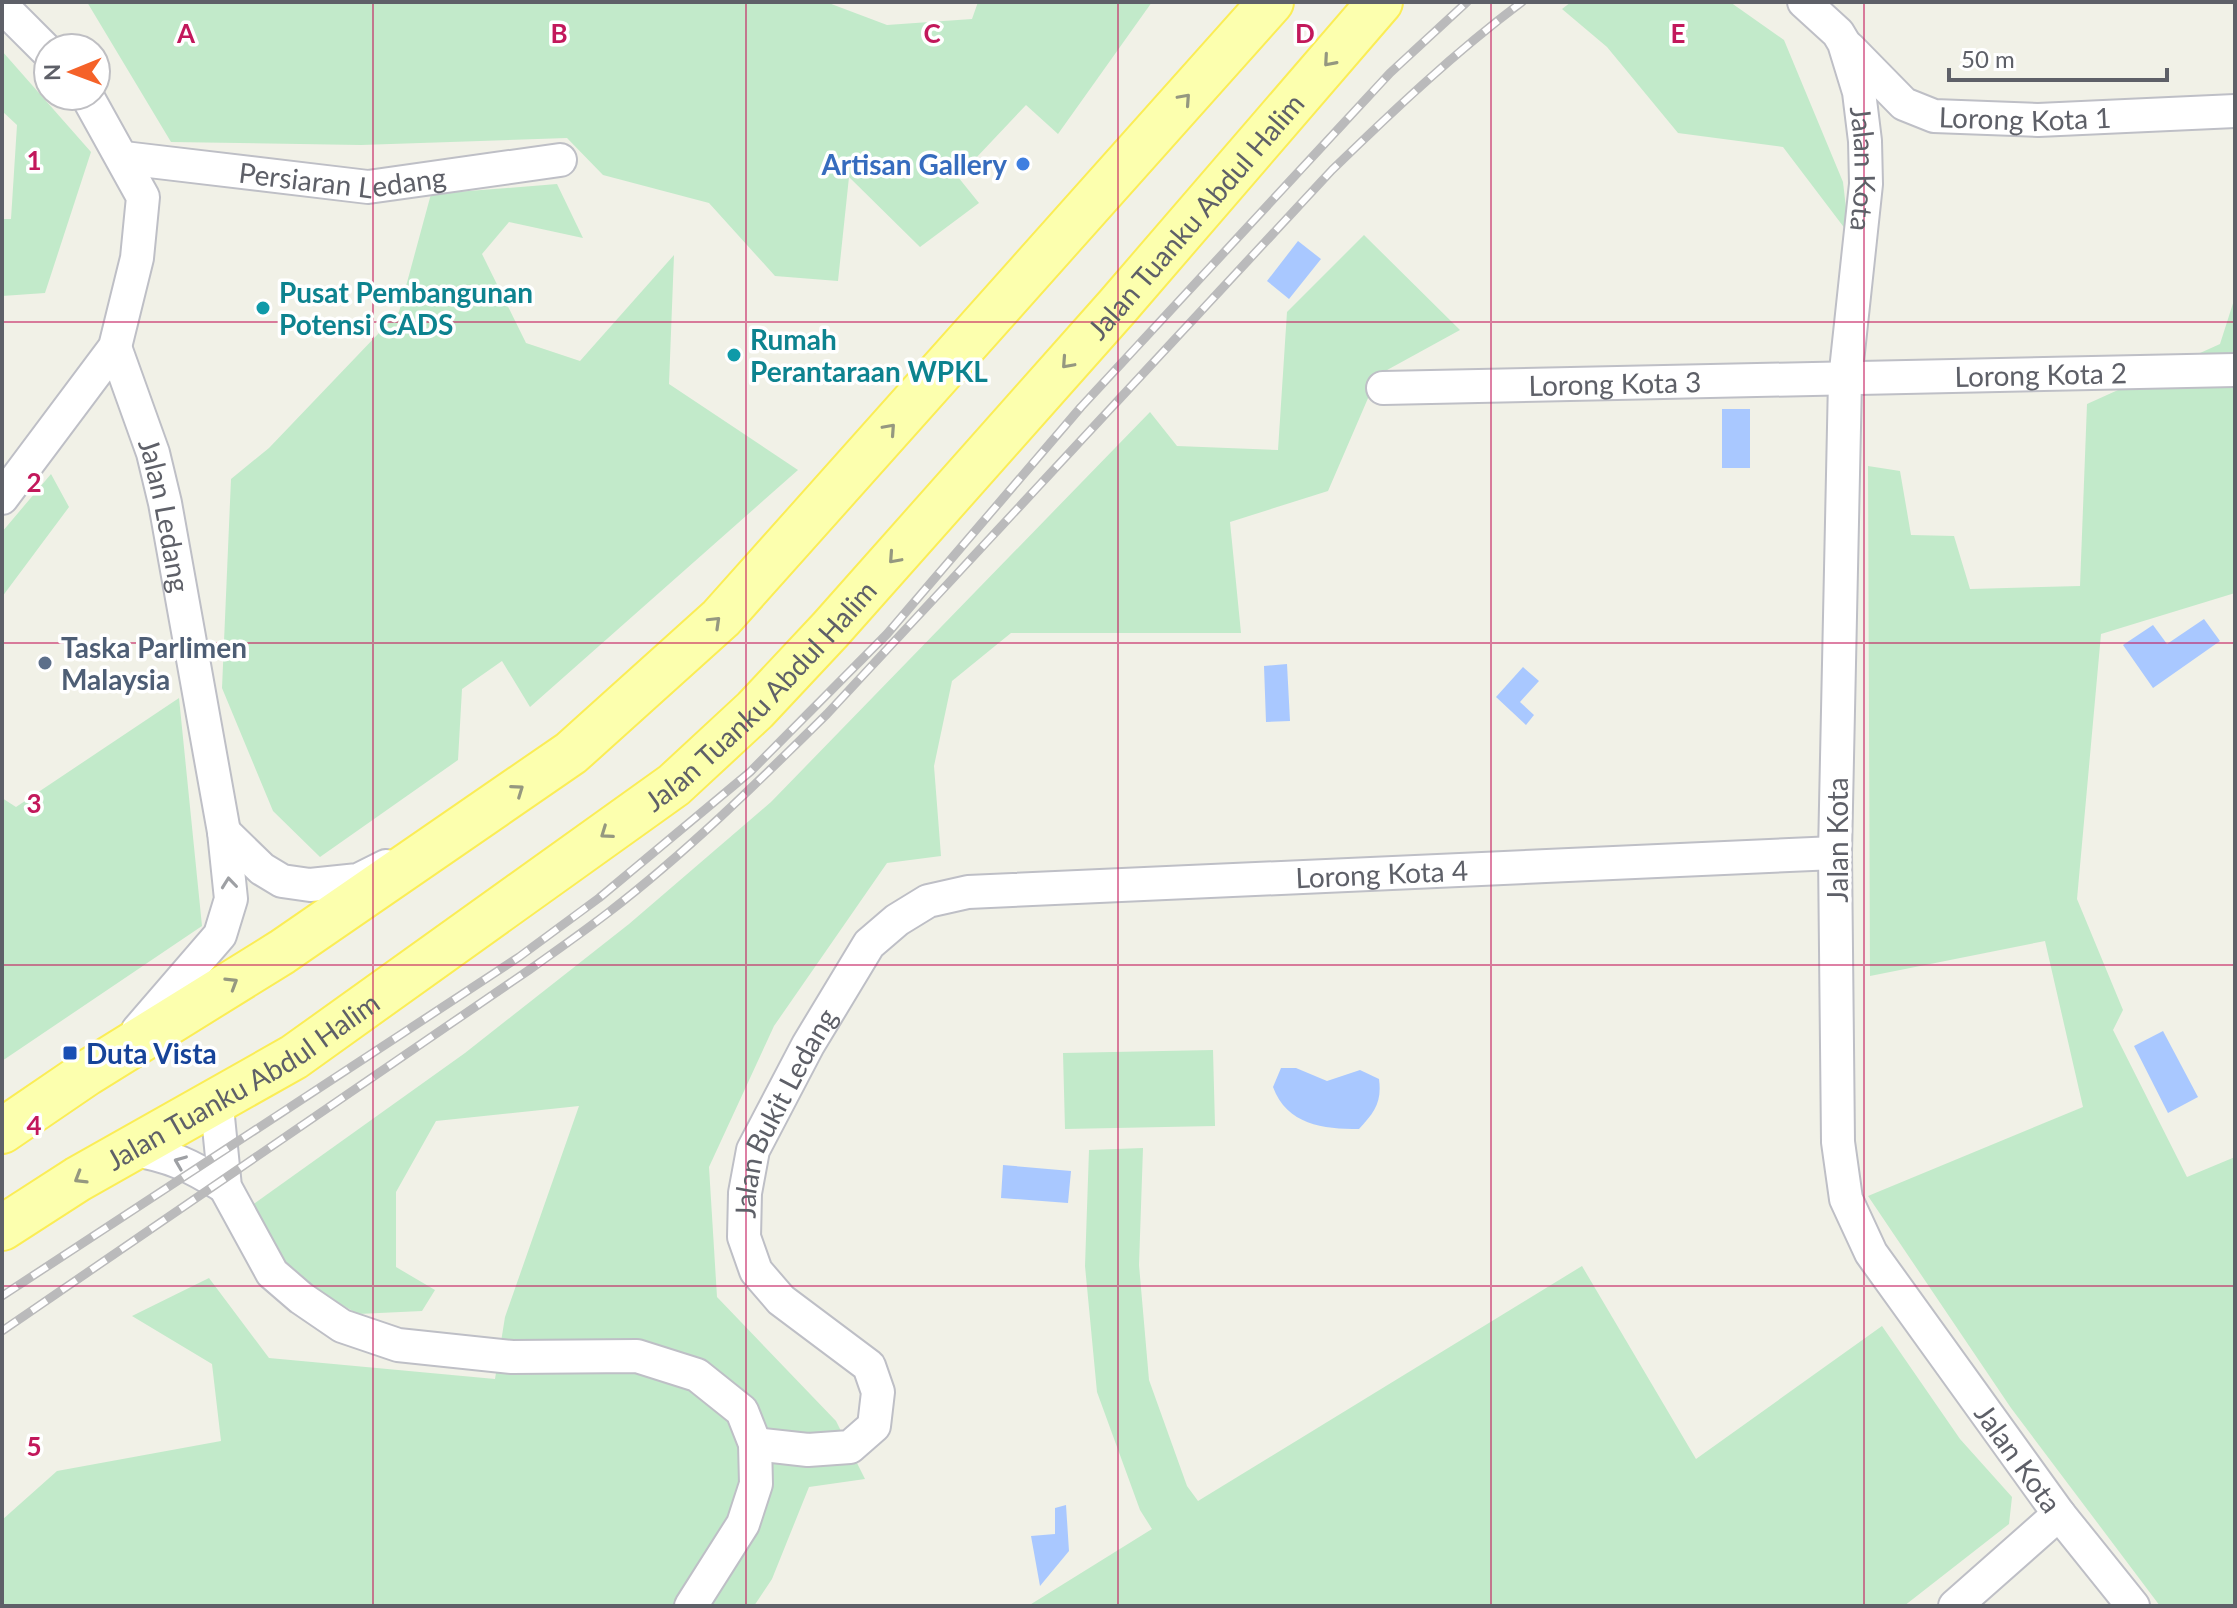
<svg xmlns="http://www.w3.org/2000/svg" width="2237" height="1608" font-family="Lato,sans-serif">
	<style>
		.green { fill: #c2eaca }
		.water { fill: #a9c8ff }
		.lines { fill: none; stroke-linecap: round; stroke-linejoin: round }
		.minor-casing { stroke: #bebfc6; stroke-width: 36 }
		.primary-casing { stroke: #fbed56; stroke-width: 48 }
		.minor { stroke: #fff; stroke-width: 32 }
		.primary { stroke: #fcffae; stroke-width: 44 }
		.rail-casing { stroke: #bababb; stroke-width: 9 }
		.rail { stroke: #fff; stroke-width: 6; stroke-dasharray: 18; stroke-linecap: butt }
		.oneway { stroke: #959880 }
		.oneway2 { stroke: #9ea0a4 }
		.grid { fill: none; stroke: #c2185b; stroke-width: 2; stroke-opacity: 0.55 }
		.shop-dot { fill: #3f7fe0; stroke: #fff; stroke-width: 3 }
		.culture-dot { fill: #0f9aa8; stroke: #fff; stroke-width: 3 }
		.service-dot { fill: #5c6f8a; stroke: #fff; stroke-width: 3 }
		.transit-dot { fill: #1a4fb4; stroke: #fff; stroke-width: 3 }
		.labels { text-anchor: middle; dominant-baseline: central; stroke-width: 7; stroke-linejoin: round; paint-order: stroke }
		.street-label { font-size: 28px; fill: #5e6068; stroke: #fff }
		.shop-label { font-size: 28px; font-weight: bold; fill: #366cbe; stroke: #fff; text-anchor: end }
		.culture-label { font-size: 28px; font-weight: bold; fill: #0d838f; stroke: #fff; text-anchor: start }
		.service-label { font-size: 28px; font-weight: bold; fill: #4e5e75; stroke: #fff; text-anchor: start }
		.transit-label { font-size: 28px; font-weight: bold; fill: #164399; stroke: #fff; text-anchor: start }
		.grid-label { font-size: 26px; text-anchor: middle; font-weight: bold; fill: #c2185b; stroke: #fff; stroke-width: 7; stroke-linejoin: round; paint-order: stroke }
	</style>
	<rect width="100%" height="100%" fill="#f1f1e7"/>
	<!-- green -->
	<path class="green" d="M87 2H826L887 25 972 19 978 2H1152L1058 134 1026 105 958 177 979 203 920 247 849 177 838 281 775 276 709 203 603 175 567 138 361 145 171 142Z
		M1571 2H1730L1784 40 1843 182 1849 234 1783 147 1678 133 1607 47 1562 9Z
		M2 51 91 152 45 293 2 296V219H11L17 125 2 111Z
		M557 184 583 238 509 222 482 254 526 343 580 361 674 255 669 384 798 470 530 707 502 661 462 689 458 760 320 857 273 811 222 688 231 479 269 448 399 312 431 194Z
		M1364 235 1460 330 1378 375 1328 491 1230 522 1241 633H1011L952 681 934 766 941 856 887 863 774 1026 709 1167 717 1297 836 1421 865 1479 809 1487 772 1579 754 1606H2V1520L57 1471 221 1441 212 1364 132 1316 209 1278 269 1358 495 1379 505 1317 579 1106 436 1121 396 1192V1267L435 1290 422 1311 358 1314 299 1281 248 1208 465 1053 629 924 771 802 1150 412 1177 446 1278 450 1287 312Z
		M2235 297V593L2101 634 2077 899 2123 1010 2113 1030 2187 1177 2235 1157V1606H2160L2011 1408 1868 1196 2083 1107 2045 941 1870 976 1868 466 1900 471 1911 535 1954 536 1970 589 2080 586 2087 404 2220 344Z
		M51 474 69 507 2 597V532Z
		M179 698 202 926 2 1061V798L16 807Z
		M1213 1050 1215 1126 1065 1129 1063 1053Z
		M1143 1148 1139 1265 1149 1380 1187 1486 1198 1501 1582 1266 1696 1459 1882 1326 1960 1439 2012 1497 2009 1524 1904 1606H1028L1152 1529 1140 1510 1097 1392 1085 1266 1089 1150Z"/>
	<!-- water -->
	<path class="water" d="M1298 241 1321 259 1289 299 1267 281Z
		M1722 409H1750V468H1722Z
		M2204 619 2220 641 2153 688 2123 645 2153 625 2167 644Z
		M1287 664 1290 721 1266 722 1264 666Z
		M1523 667 1539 681 1520 702 1534 715 1526 725 1496 697Z
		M2163 1031 2198 1097 2168 1113 2134 1046Z
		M1281 1068H1296L1327 1081 1360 1070 1379 1079C1382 1102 1375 1112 1359 1129 1323 1129 1287 1125 1273 1087Z
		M1003 1165 1071 1171 1068 1203 1001 1198Z
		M1066 1505 1069 1551 1040 1586 1031 1536 1055 1534V1508Z"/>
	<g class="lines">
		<defs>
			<g id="minor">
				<path id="s1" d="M1804 2 1838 33 1844 43 1859 92 1865 141 1866 184 1845 380 1835 853 1838 1142 1846 1199 1871 1253 2059 1514 2133 1606"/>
				<path d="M2 6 48 52"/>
				<path id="s2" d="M1849 48 1904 104 1934 116 2038 120 2235 111"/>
				<path id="s3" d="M124 158 368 187 560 160"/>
				<path id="s4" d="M115 347 153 453 165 503 224 832 231 899 220 935 138 1030"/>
				<path id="s5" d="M1383 388 2235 370"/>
				<path d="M2 498 115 347 137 258 143 197 87 96"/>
				<path d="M224 832 262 869 282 881 310 885 358 880 386 866"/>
				<path d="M219 1099 218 1117 225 1187 272 1273 301 1298 342 1326 398 1345 512 1357 637 1356 697 1375 742 1411 755 1444 756 1484 743 1524 691 1606"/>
				<path d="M130 1149C171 1156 190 1165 225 1187"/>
				<path id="s6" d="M755 1444 808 1450 850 1447 874 1426 878 1392 869 1366 781 1300 756 1271 744 1237 745 1193 753 1150 808 1045 869 944 897 920 928 901 968 892 1835 853"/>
				<path d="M1955 1606 2059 1514"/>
			</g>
			<g id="primary">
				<path d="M2 1131 87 1073 282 952 571 753 721 618 1271 2"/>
				<path id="s7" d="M2 1228 78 1179 294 1057 674 785 755 710 830 630 1117 307 1380 2"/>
			</g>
		</defs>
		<!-- minor casing -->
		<use href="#minor" class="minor-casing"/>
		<!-- primary casing -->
		<use href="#primary" class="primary-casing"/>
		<!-- minor -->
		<use href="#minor" class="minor"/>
		<!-- primary -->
		<use href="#primary" class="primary"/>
		<defs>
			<path id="rail" d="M2 1296 519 957 599 898 750 772 887 634 1081 407 1390 73 1467 2
				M2 1331 529 970C556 951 583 932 609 912 687 852 757 783 827 714L1332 170C1393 111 1454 53 1522 2"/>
		</defs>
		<!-- rail casing -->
		<use href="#rail" class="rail-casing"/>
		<!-- rail -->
		<use href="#rail" class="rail"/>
	</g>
	<!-- one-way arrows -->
	<defs><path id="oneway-chevron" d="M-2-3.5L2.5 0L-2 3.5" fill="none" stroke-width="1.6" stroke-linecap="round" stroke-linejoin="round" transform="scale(2)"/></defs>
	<g class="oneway">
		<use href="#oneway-chevron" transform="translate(1329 61) rotate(131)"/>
		<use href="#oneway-chevron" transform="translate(1185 99) rotate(-48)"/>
		<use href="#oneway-chevron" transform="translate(1067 363) rotate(132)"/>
		<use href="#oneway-chevron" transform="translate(890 429) rotate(-48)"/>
		<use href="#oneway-chevron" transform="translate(894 558) rotate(132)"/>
		<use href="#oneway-chevron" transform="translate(715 622) rotate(-44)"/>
		<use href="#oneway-chevron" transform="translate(518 790) rotate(-35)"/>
		<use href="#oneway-chevron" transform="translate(606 833) rotate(145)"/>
		<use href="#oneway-chevron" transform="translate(232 983) rotate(-32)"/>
		<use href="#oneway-chevron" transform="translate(80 1178) rotate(149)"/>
	</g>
	<g class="oneway2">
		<use href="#oneway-chevron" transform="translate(229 883) rotate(-96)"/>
		<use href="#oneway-chevron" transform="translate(180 1162) rotate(-158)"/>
	</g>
	<!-- grid -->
	<path class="grid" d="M373 2V1606M746 2V1606M1118 2V1606M1491 2V1606M1864 2V1606M2 322H2235M2 643H2235M2 965H2235M2 1286H2235"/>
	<!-- markers -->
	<circle class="shop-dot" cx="1023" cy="164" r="8"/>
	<g class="culture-dot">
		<circle cx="263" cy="308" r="8"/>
		<circle cx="734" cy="355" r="8"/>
	</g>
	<circle class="service-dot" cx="45" cy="663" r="8"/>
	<rect class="transit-dot" x="62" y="1045" width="16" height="16" rx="4"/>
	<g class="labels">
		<!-- street labels -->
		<g class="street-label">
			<text stroke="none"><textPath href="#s2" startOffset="202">Lorong Kota 1</textPath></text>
			<text stroke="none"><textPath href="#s1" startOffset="186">Jalan Kota</textPath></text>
			<text stroke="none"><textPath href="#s3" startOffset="220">Persiaran Ledang</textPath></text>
			<text stroke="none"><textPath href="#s7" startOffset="1578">Jalan Tuanku Abdul Halim</textPath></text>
			<text stroke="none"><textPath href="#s5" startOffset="658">Lorong Kota 2</textPath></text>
			<text stroke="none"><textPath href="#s5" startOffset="232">Lorong Kota 3</textPath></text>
			<text stroke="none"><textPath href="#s4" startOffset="176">Jalan Ledang</textPath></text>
			<text stroke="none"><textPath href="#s7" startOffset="930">Jalan Tuanku Abdul Halim</textPath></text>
			<text transform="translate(1837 840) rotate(-90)">Jalan Kota</text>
			<text stroke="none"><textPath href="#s6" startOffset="1226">Lorong Kota 4</textPath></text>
			<text stroke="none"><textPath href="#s7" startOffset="282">Jalan Tuanku Abdul Halim</textPath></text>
			<text stroke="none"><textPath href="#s6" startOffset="506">Jalan Bukit Ledang</textPath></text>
			<text stroke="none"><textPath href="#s1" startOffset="1530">Jalan Kota</textPath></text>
		</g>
		<!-- shop labels -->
		<g class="shop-label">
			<text x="1007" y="164">Artisan Gallery</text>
		</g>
		<!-- culture labels -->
		<g class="culture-label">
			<text x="279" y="292">Pusat Pembangunan<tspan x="279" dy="32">Potensi CADS</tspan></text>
			<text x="750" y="339">Rumah<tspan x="750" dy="32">Perantaraan WPKL</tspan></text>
		</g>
		<!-- service labels -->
		<g class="service-label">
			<text x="61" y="647">Taska Parlimen<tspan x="61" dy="32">Malaysia</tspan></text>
		</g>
		<!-- transit labels -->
		<g class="transit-label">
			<text x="86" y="1053">Duta Vista</text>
		</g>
	</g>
	<g class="grid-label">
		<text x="186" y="43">A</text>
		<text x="559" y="43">B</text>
		<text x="932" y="43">C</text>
		<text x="1305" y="43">D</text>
		<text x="1678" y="43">E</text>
		<text x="34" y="170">1</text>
		<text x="34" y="492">2</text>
		<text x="34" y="813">3</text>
		<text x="34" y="1135">4</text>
		<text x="34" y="1456">5</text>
	</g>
	<!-- border -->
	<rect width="2237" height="1608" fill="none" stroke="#5e6068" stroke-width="8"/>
	<!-- north arrow -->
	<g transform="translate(72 72) rotate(269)"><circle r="38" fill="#ffffff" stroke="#bfbfc3" stroke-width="2"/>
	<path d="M0-6L14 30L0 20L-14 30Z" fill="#f56229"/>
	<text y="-12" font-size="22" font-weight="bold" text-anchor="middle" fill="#5e6068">N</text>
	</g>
	<!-- scale -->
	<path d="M1949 68v12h218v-12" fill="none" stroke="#5e6068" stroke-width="4"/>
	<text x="1961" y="68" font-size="24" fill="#5e6068" stroke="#ffffff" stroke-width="6" paint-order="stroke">50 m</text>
</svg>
